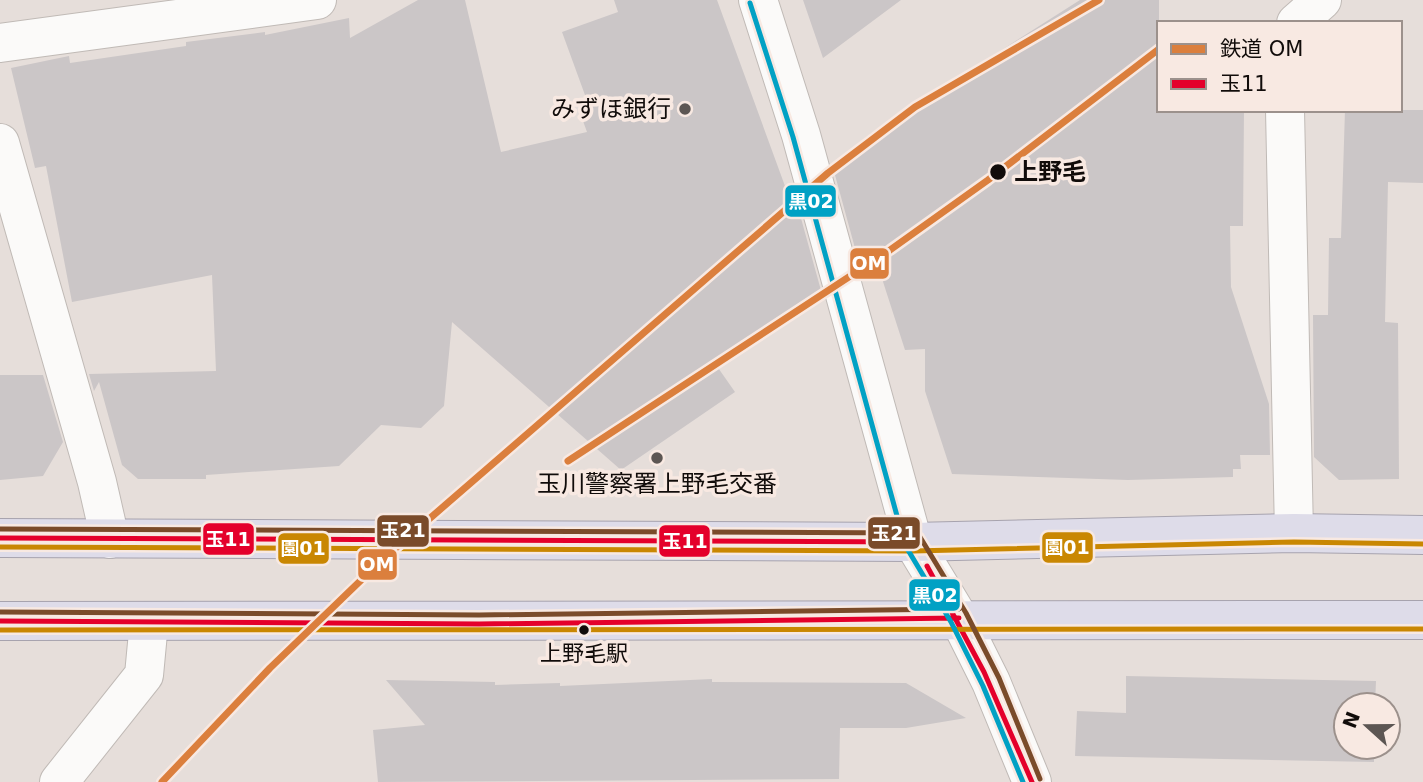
<svg xmlns="http://www.w3.org/2000/svg" width="1423" height="782" font-family="'DejaVu Sans','Noto Sans JP',sans-serif">
	<style>
		.building { fill: #cbc6c7 }
		.lines { fill: none; stroke-linecap: round; stroke-linejoin: round }
		.minor-casing { stroke: #c0bab6; stroke-width: 40 }
		.highway-casing { stroke: #a7a3ae; stroke-width: 40 }
		.minor { stroke: #fbfaf9; stroke-width: 38 }
		.highway { stroke: #dedce9; stroke-width: 38 }
		.bus-1-casing { stroke: #f8e9e2; stroke-width: 10 }
		.bus-2-casing { stroke: #f8e9e2; stroke-width: 10 }
		.bus-3-casing { stroke: #f8e9e2; stroke-width: 10 }
		.bus-4-casing { stroke: #f8e9e2; stroke-width: 10 }
		.bus-1 { stroke: #e4002b; stroke-width: 5 }
		.bus-2 { stroke: #c98702; stroke-width: 5 }
		.bus-3 { stroke: #7a4b2a; stroke-width: 5 }
		.bus-4 { stroke: #01a1c4; stroke-width: 5 }
		.rail-1-casing { stroke: #f8e9e2; stroke-width: 12 }
		.rail-1 { stroke: #db7f3d; stroke-width: 7 }
		.poi-dot { fill: #5c5653; stroke: #f8e9e2; stroke-width: 2.5 }
		.stop-dot { fill: #110c0a; stroke: #f8e9e2; stroke-width: 2.5 }
		.labels { text-anchor: middle; dominant-baseline: central; stroke-width: 7; stroke-linejoin: round; paint-order: stroke }
		.bus-label { font-size: 22px; fill: #110c0a; stroke: #f8e9e2 }
		.poi-label { font-size: 24px; fill: #110c0a; stroke: #f8e9e2; text-anchor: end }
		.stop-label { font-size: 24px; font-weight: bold; fill: #110c0a; stroke: #f8e9e2; text-anchor: start }
		.line-badge { stroke: #f8e9e2; stroke-width: 2.5 }
		.badge-label { font-size: 19px; text-anchor: middle; font-weight: bold; fill: #fff }
	</style>
	<rect width="100%" height="100%" fill="#e6deda"/>
	<!-- building -->
	<path class="building" d="M418 0H465L501 152 587 132 579 110 589 106 562 32 618 12 614 0H717L789 197 794 193 822 294 714 362 735 392 621 470 452 322 444 406 421 428 381 425 339 466 206 475V479H138L122 465 99 382 94 391 89 374 216 371 212 275 72 302 46 166 35 168 11 68 69 56 70 63 186 46V42L265 32V35L349 18 350 38Z
		M803 0H901L823 58Z
		M1080 0H1159V110H1244L1243 226H1230L1231 287 1269 404 1270 455H1240L1241 469H1233V477L1128 480 952 474 925 391V349L905 350 876 260 861 270 832 164 871 133Z
		M1345 110H1423V183L1388 182 1385 322 1398 323 1399 479 1339 480 1314 457 1313 315H1328L1329 238H1341Z
		M0 375H43L63 442 43 476 0 480Z
		M1126 676 1376 681 1375 705H1346V747H1374V762L1075 756 1077 711 1126 713Z
		M712 679V682L906 683 966 718 906 728H840L839 779 378 782 373 730 425 725 386 680 495 682V685L560 683V686Z"/>
	<g class="lines">
		<defs>
			<path id="minor" d="M758 0 801 135 913 542 959 618 991 682 1032 782
				M1296 23 1322 0
				M0 43 317 0
				M1285 110 1294 533
				M0 143 97 482 110 539
				M59 782 144 675 149 622"/>
			<path id="highway" d="M0 538 913 542 1294 533 1423 535
				M0 621C474 625 949 616 1423 620"/>
		</defs>
		<!-- minor casing -->
		<use href="#minor" class="minor-casing"/>
		<!-- highway casing -->
		<use href="#highway" class="highway-casing"/>
		<!-- minor -->
		<use href="#minor" class="minor"/>
		<!-- highway -->
		<use href="#highway" class="highway"/>
		<defs>
			<path id="bus-1" d="M0 538 913 542
				M927 566 984 672 1032 782
				M0 621 479 624 959 618"/>
			<path id="bus-2" d="M0 547 913 551 1294 542 1423 544
				M0 630 1423 629"/>
			<path id="bus-3" d="M0 529 915 533 920 537 966 613 999 678 1040 779
				M0 612 479 615 959 609"/>
			<path id="bus-4" d="M750 3 793 137 905 545 951 622 983 686 1023 782"/>
		</defs>
		<!-- bus-1 casing -->
		<use href="#bus-1" class="bus-1-casing"/>
		<!-- bus-2 casing -->
		<use href="#bus-2" class="bus-2-casing"/>
		<!-- bus-3 casing -->
		<use href="#bus-3" class="bus-3-casing"/>
		<!-- bus-4 casing -->
		<use href="#bus-4" class="bus-4-casing"/>
		<!-- bus-1 -->
		<use href="#bus-1" class="bus-1"/>
		<!-- bus-2 -->
		<use href="#bus-2" class="bus-2"/>
		<!-- bus-3 -->
		<use href="#bus-3" class="bus-3"/>
		<!-- bus-4 -->
		<use href="#bus-4" class="bus-4"/>
		<defs>
			<path id="rail-1" d="M568 461 890 250 988 180 1159 49
				M162 782 270 668 383 559 828 173 915 107 1099 0"/>
		</defs>
		<!-- rail-1 casing -->
		<use href="#rail-1" class="rail-1-casing"/>
		<!-- rail-1 -->
		<use href="#rail-1" class="rail-1"/>
	</g>
	<!-- markers -->
	<g class="poi-dot">
		<circle cx="685" cy="109" r="7"/>
		<circle cx="657" cy="458" r="7"/>
	</g>
	<g class="stop-dot">
		<circle cx="998" cy="172" r="9"/>
		<circle cx="584" cy="630" r="6"/>
	</g>
	<g class="labels">
		<!-- bus labels -->
		<g class="bus-label">
			<text x="584" y="653">上野毛駅</text>
		</g>
		<!-- poi labels -->
		<g class="poi-label">
			<text x="671" y="109">みずほ銀行</text>
			<text x="657" y="484" text-anchor="middle">玉川警察署上野毛交番</text>
		</g>
		<!-- stop labels -->
		<g class="stop-label">
			<text x="1014" y="172">上野毛</text>
		</g>
	</g>
	<g class="line-badge">
		<rect x="784" y="184" width="53" height="34" rx="7" fill="#01a1c4"/>
		<rect x="849" y="247" width="41" height="33" rx="7" fill="#db7f3d"/>
		<rect x="376" y="514" width="54" height="34" rx="7" fill="#7a4b2a"/>
		<rect x="867" y="516" width="54" height="34" rx="7" fill="#7a4b2a"/>
		<rect x="202" y="522" width="53" height="34" rx="7" fill="#e4002b"/>
		<rect x="658" y="524" width="53" height="34" rx="7" fill="#e4002b"/>
		<rect x="1041" y="531" width="53" height="33" rx="7" fill="#c98702"/>
		<rect x="277" y="532" width="53" height="33" rx="7" fill="#c98702"/>
		<rect x="357" y="548" width="41" height="33" rx="7" fill="#db7f3d"/>
		<rect x="908" y="578" width="53" height="34" rx="7" fill="#01a1c4"/>
	</g>
	<g class="badge-label">
		<text x="811" y="208">黒02</text>
		<text x="869" y="270">OM</text>
		<text x="403" y="537">玉21</text>
		<text x="894" y="540">玉21</text>
		<text x="228" y="546">玉11</text>
		<text x="685" y="548">玉11</text>
		<text x="1067" y="554">園01</text>
		<text x="303" y="555">園01</text>
		<text x="377" y="571">OM</text>
		<text x="935" y="602">黒02</text>
	</g>
	<!-- legend -->
	<rect x="1157" y="21" width="245" height="91" fill="#f8e9e2" stroke="#9c918c" stroke-width="2"/>
	<rect x="1171" y="44" width="35" height="10" fill="#db7f3d" stroke="#9c918c" stroke-width="2"/>
	<text x="1220" y="56" font-size="21" fill="#110c0a">鉄道 OM</text>
	<rect x="1171" y="79" width="35" height="10" fill="#e4002b" stroke="#9c918c" stroke-width="2"/>
	<text x="1220" y="91" font-size="21" fill="#110c0a">玉11</text>
	<!-- north arrow -->
	<g transform="translate(1367 726) rotate(291)"><circle r="33" fill="#f8e9e2" stroke="#9c918c" stroke-width="2"/>
	<path d="M0-5L12 26L0 18L-12 26Z" fill="#5c5653"/>
	<text y="-10" font-size="19" font-weight="bold" text-anchor="middle" fill="#110c0a">N</text>
	</g>
</svg>
